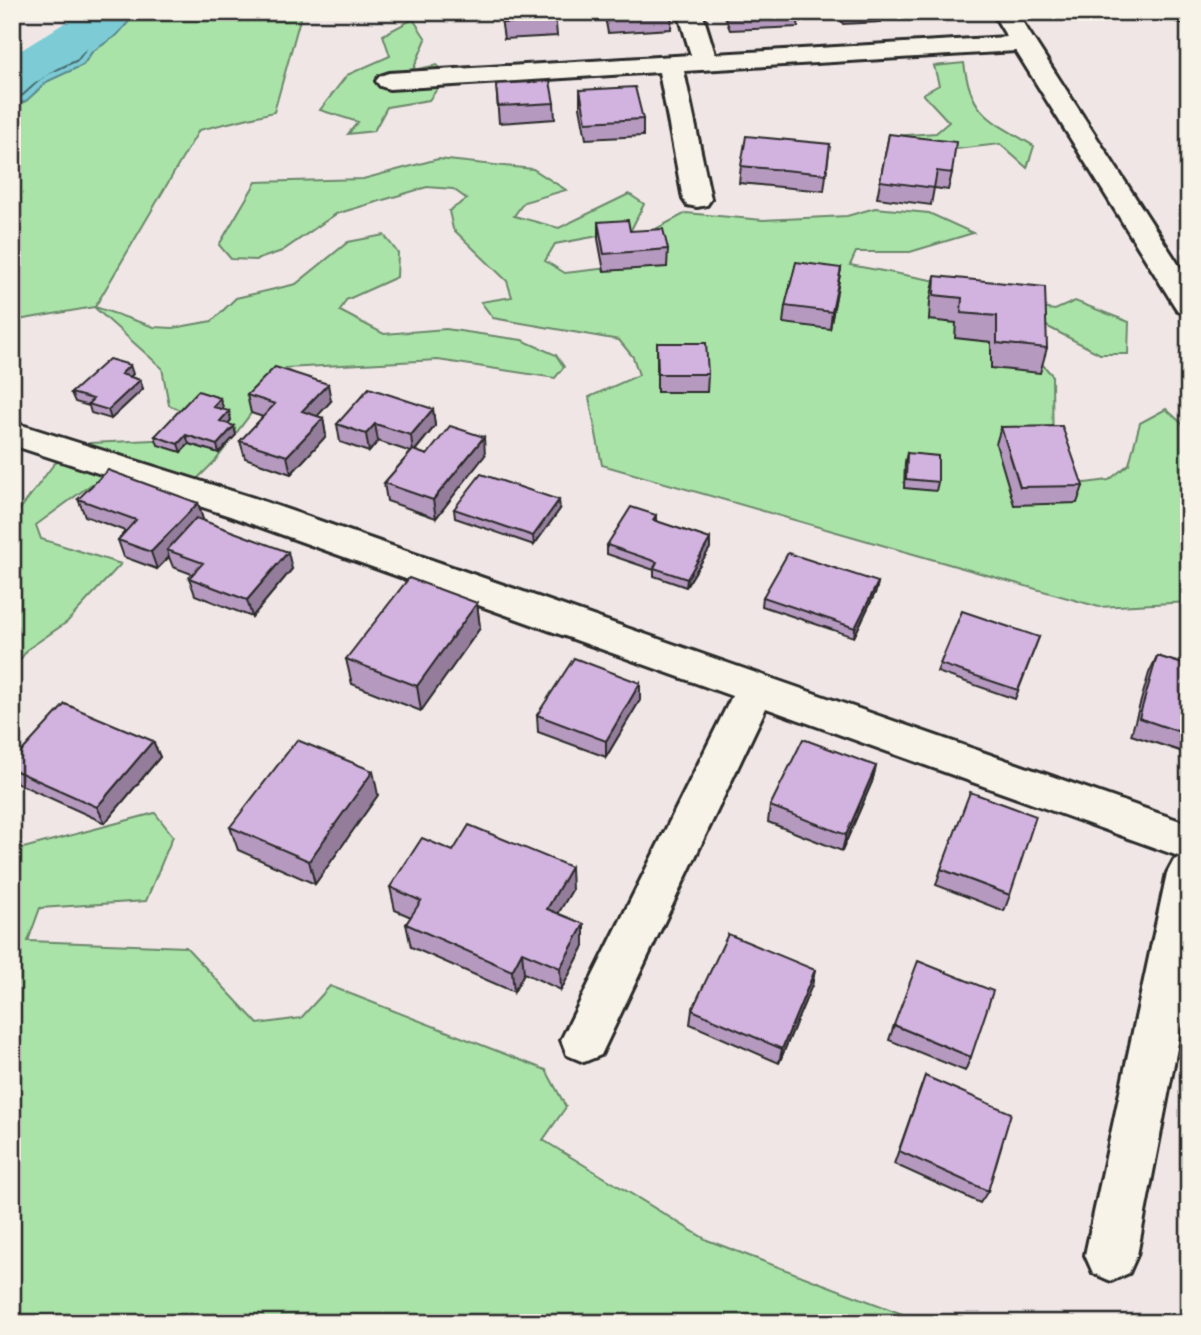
<svg xmlns="http://www.w3.org/2000/svg" width="1201" height="1335" font-family="Pangolin,sans-serif">
	<style>
		.green { fill: #aae3a8; stroke: #6a876a; stroke-width: 2 }
		.water { fill: #7bcbd5; stroke: #5b8b91; stroke-width: 2 }
		.lines { fill: none; stroke-linecap: round; stroke-linejoin: round }
		.shore { stroke: #4b6b6f; stroke-width: 2 }
		.river { fill: #7bcbd5; fill-rule: evenodd }
		.minor-casing { stroke: #2b2b2b; stroke-width: 6 }
		.minor { fill: #f7f3e8; fill-rule: evenodd }
		.wall { fill: #b599bf; stroke: #2b2b2b; stroke-width: 2 }
		.shaded-wall { fill: #937d9b; stroke: #2b2b2b; stroke-width: 2 }
		.building { fill: #d2b2de; stroke: #2b2b2b; stroke-width: 2 }
	</style>
	<rect width="100%" height="100%" fill="#f0e6e6"/>
	<filter id="ink" filterUnits="userSpaceOnUse"><feTurbulence type="fractalNoise" baseFrequency=".0143" numOctaves="2"/><feDisplacementMap in="SourceGraphic" scale="14" xChannelSelector="R" yChannelSelector="G"/><feConvolveMatrix kernelMatrix="1 2 1 2 8 2 1 2 1" color-interpolation-filters="sRGB"/></filter>
	<g filter="url(#ink)">
		<!-- green -->
		<path class="green" d="M137 12H302L274 112 199 130 95 307 154 327 173 328 212 321 236 298 296 284 348 242 384 235 398 253 397 277 346 300 340 311 384 334 446 329 522 340 556 355 564 367 555 378 438 360 285 368 216 460 192 484 135 474 92 484 36 525 41 539 121 564 67 622 28 649 12 671V520L54 464 90 443 175 439 217 427 169 405 162 368 94 307 12 321V107L26 101 48 81 83 65 92 52 117 35Z
			M413 19 426 39 413 70 437 65 446 77 429 100 387 107 374 131 348 134 358 122 320 110 347 75 390 56 383 35Z
			M964 63C971 117 992 120 1034 146L1027 168 1000 144 912 154 890 136 936 133 949 122 923 94 939 85 934 66Z
			M438 159 533 169 566 190 524 202 514 216 559 228 629 194 644 204 631 230 555 244 545 261 565 273 617 267 646 234 686 213 763 220 847 216 875 208 929 213 973 233 910 252H856L850 265 959 285 1027 306 1055 310 1075 301 1129 322 1128 354H1100L1027 316 1019 339 1052 375 1053 469 1077 484 1109 480 1129 464 1140 423 1166 409 1189 430V602L1099 607 602 465 589 397 639 375 633 357 619 340 493 318 481 302 512 297 507 281 453 229 449 211 467 199 453 189 427 187 336 214 282 251 256 260 231 259 219 245 256 182 363 179Z
			M155 813 173 836 146 901 40 908 28 941 186 947 258 1024 301 1018 330 986 546 1070 566 1107 543 1140 707 1240 926 1323H12V851Z"/>
		<!-- water -->
		<path class="water" d="M86 12H137L117 35 92 52 83 65 48 81 26 101 12 107V78C45 59 62 42 86 12Z"/>
		<g class="lines">
			<!-- shore -->
			<path class="shore" d="M12 83C44 73 80 44 91 12
				M12 99 23 95 45 75 78 60 87 47 113 29 127 12"/>
			<!-- river -->
			<path class="river" d="M82 12H135L129 21 29 87 12 91V56Z"/>
			<defs>
				<path id="minor" d="M678 12H702L715 54 1007 37 992 12H1016L1189 281V314L1178 311 1174 305 1016 51 684 71 711 199 707 205 697 207 687 205 683 199 659 72 389 89 380 86 376 81 380 76 389 73 691 55Z
					M1164 12H1189V24L1168 17Z
					M12 422 254 498 1189 824V986L1137 1255 1129 1273 1111 1281 1093 1273 1085 1255 1167 873 1174 860 1181 857 766 708 601 1055 584 1062 567 1055 561 1040 732 696 230 516 12 445Z"/>
			</defs>
			<!-- minor casing -->
			<use href="#minor" class="minor-casing"/>
			<!-- minor -->
			<use href="#minor" class="minor"/>
		</g>
		<!-- wall -->
		<path class="wall" d="M500 12H555L557 36 504 39Z
			M604 12H672L671 29 608 33Z
			M723 12H799L798 27 730 30Z
			M837 12H882L881 22 843 24Z
			M496 84 554 103 555 119 499 123Z
			M580 90 643 119V136L586 139 580 107Z
			M889 134 952 173 948 190 934 188 931 205 877 198Z
			M830 144 824 191 739 183 741 166Z
			M598 222 630 231 668 249 667 267 604 271 598 239Z
			M841 268 830 329 783 323 785 306Z
			M935 276 1047 348 1040 373 991 368V342L955 338 956 323 929 320 930 301Z
			M657 343 708 374 707 392H657Z
			M133 374 130 377 140 380 143 389 111 419 91 413 89 406 75 402 71 393Z
			M247 395 331 401 317 416 323 418 326 436 291 474 245 458 240 441 263 417 251 413Z
			M223 407 221 409 231 420 228 424 236 435 219 453 189 444 181 452 158 445 155 436Z
			M433 409 435 426 415 451 427 455H485L436 518 387 501 384 483 411 452 378 441 369 452 340 442 337 424Z
			M1001 427 1083 486 1077 503 1014 505 996 444Z
			M907 453 938 482 936 491 904 488 905 462Z
			M78 499 198 503 203 520 292 569 252 617 195 595 189 578 192 574 173 567 169 557 157 569 124 557 118 540 125 531 85 516Z
			M454 509H560L534 545 455 518Z
			M656 515V521L710 539V548L686 587 654 576V570L607 554V545Z
			M878 582 876 591 854 637 762 606 763 597Z
			M477 603 480 628 421 711 352 684 346 659Z
			M1039 637 1015 699 937 672 940 664Z
			M1157 656 1189 666V754L1131 735 1149 673Z
			M640 683V700L606 757 538 732 537 715Z
			M153 741 160 757 105 823 17 783 12 775V762Z
			M876 766 872 782 842 851 768 822 770 806Z
			M378 795 315 884 238 850 230 827Z
			M453 851 572 890 558 913 584 946 561 990 524 973 514 992 411 947 406 924 411 917 395 910 390 887Z
			M941 869 1010 895 1004 911 936 885Z
			M815 970 812 985 779 1063 690 1024 692 1010Z
			M894 1025 971 1057 965 1071 889 1040Z
			M925 1076 988 1191 980 1203 894 1164Z"/>
		<!-- shaded-wall -->
		<path class="shaded-wall" d="M841 268 838 286 830 329 832 312Z
			M130 365 133 374 124 383 121 374Z
			M140 380 143 389 111 419 108 410Z
			M328 384 331 401 306 429 302 411Z
			M220 398 223 407 215 415 213 407Z
			M433 409 435 426 413 453 411 435Z
			M229 411 231 420 222 430 220 421Z
			M323 418 326 436 291 474 287 456Z
			M375 424 378 441 369 452 366 434Z
			M234 426 236 435 219 453 217 445Z
			M186 435 189 444 181 452 178 444Z
			M484 437 485 455 436 518 433 500Z
			M559 500 560 509 534 545 533 536Z
			M198 503 203 520 167 550 169 557 157 569 151 552Z
			M710 539V548L686 587 687 579Z
			M288 552 292 569 252 617 247 600Z
			M878 582 876 591 854 637 855 628Z
			M477 603 480 628 421 711 417 686Z
			M640 683V700L606 757V741Z
			M153 741 160 757 105 823 97 807Z
			M876 766 872 782 842 851 846 835Z
			M373 771 378 795 315 884 309 861Z
			M571 867 572 890 548 931 547 909Z
			M584 924V946L561 990 560 968Z
			M522 952 524 973 514 992 512 971Z
			M815 970 812 985 779 1063 782 1049Z"/>
		<!-- building -->
		<path class="building" d="M501 12H555L557 20 503 23Z
			M607 12H672V13L608 16Z
			M730 12H765L731 14Z
			M550 81 554 103 498 106 496 84Z
			M635 87 643 119 586 122 580 90Z
			M889 134 956 142 952 173 937 171 934 188 880 181Z
			M746 136 830 144 826 174 741 166Z
			M628 220 630 231 663 229 668 249 604 254 598 222Z
			M796 262 841 268 832 312 785 306Z
			M935 276 1045 287 1047 348 997 343V316L961 313 962 298 934 295Z
			M657 343H706L708 374H658Z
			M109 359 130 365 121 374 140 380 108 410 88 404 93 399 71 393Z
			M275 367 328 384 302 411 323 418 287 456 240 441 275 404 247 395Z
			M369 388 433 409 411 435 375 424 366 434 337 424Z
			M198 391 220 398 213 407 229 411 220 421 234 426 217 445 186 435 178 444 155 436Z
			M450 426 484 437 433 500 384 483 413 450 427 455Z
			M1062 426 1083 486 1020 487 1001 427Z
			M907 453 938 456V482L906 479Z
			M108 470 198 503 151 552 118 540 136 520 78 499Z
			M481 474 559 500 533 536 454 509Z
			M631 507 656 515 653 520 710 539 687 579 654 568 657 562 607 545Z
			M196 518 288 552 247 600 189 578 203 563 167 550Z
			M788 553 878 582 855 628 763 597Z
			M409 578 477 603 417 686 346 659Z
			M962 611 1039 637 1018 690 940 664Z
			M1157 656 1189 666V735L1139 718Z
			M574 658 640 683 606 741 537 715Z
			M65 704 153 741 97 807 12 769V762Z
			M803 739 876 766 846 835 770 806Z
			M297 740 373 771 309 861 230 827Z
			M970 792 1036 816 1010 895 941 869Z
			M469 825 571 867 547 909 584 924 560 968 522 952 512 971 406 924 421 901 390 887 422 838 453 851Z
			M728 934 815 970 782 1049 692 1010Z
			M918 961 993 991 971 1057 894 1025Z
			M925 1076 1011 1113 988 1191 899 1151Z"/>
	</g>
	<!-- margin -->
	<rect width="1201" height="1335" fill="none" stroke="#f7f3e8" stroke-width="42"/>
	<rect x="21" y="21" width="1159" height="1293" fill="none" stroke="#2b2b2b" stroke-width="2.5" filter="url(#ink)"/>
</svg>
